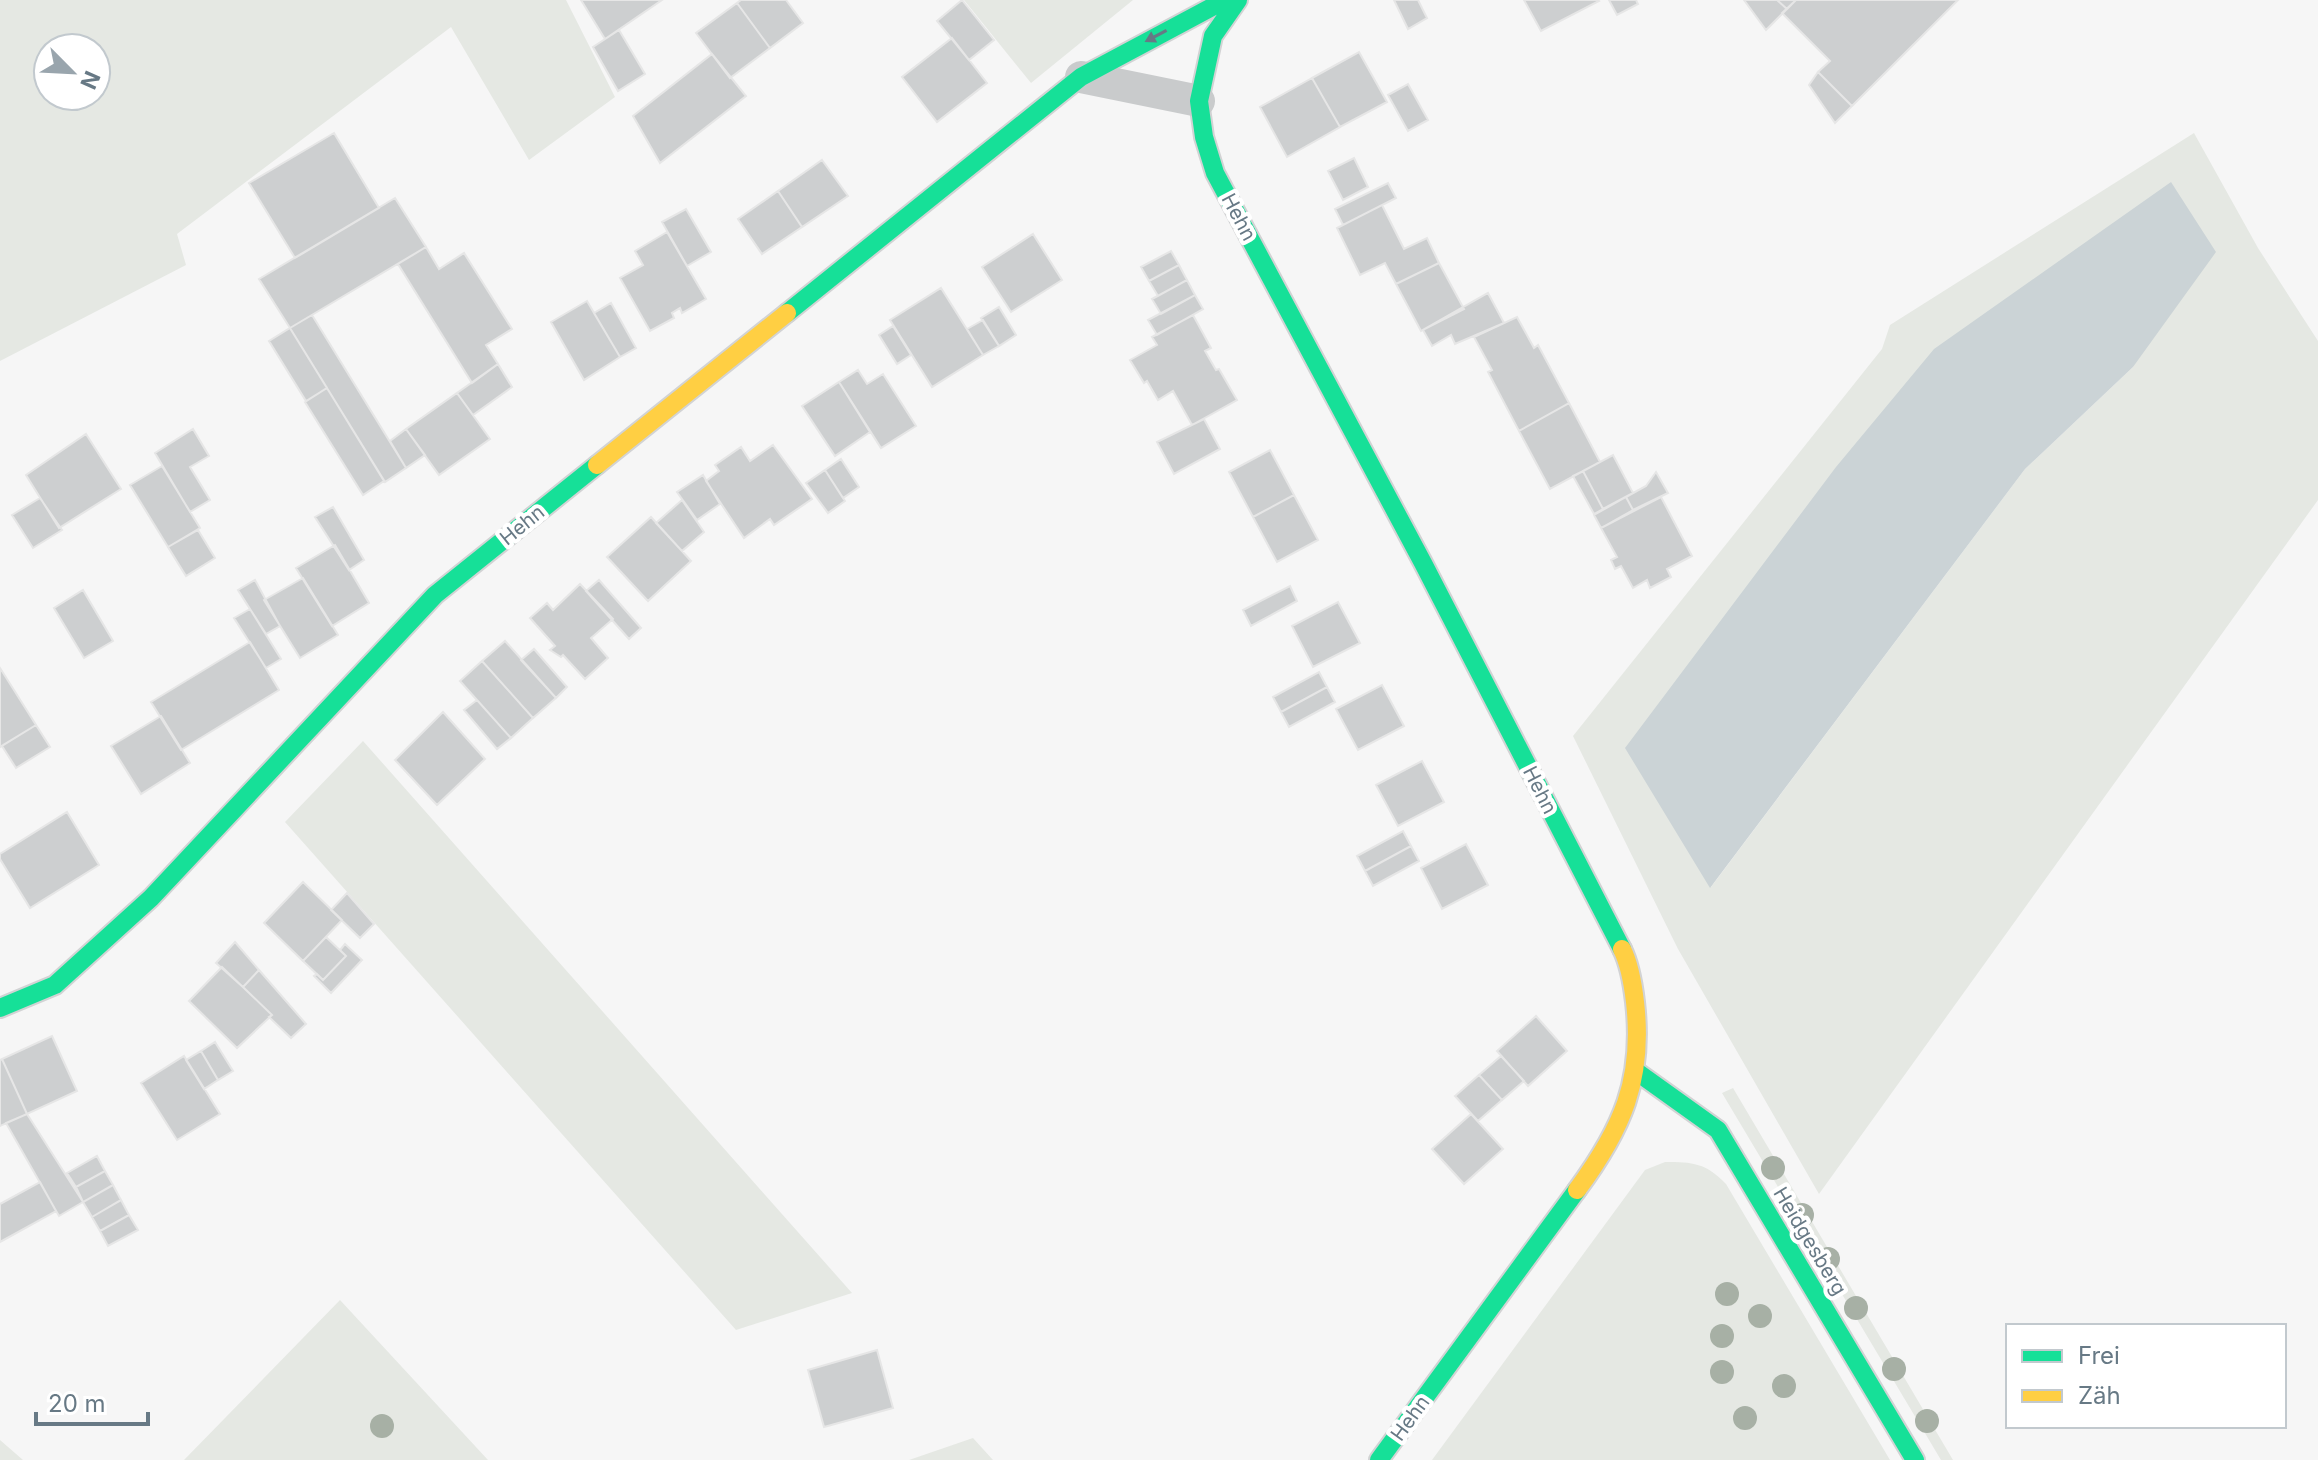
<svg xmlns="http://www.w3.org/2000/svg" width="2318" height="1460" font-family="Inter,sans-serif">
	<style>
		.green { fill: #e5e8e3; fill-rule: evenodd }
		.water { fill: #cbd3d6 }
		.building { fill: #cdcfd0; stroke: #e6e6e6; stroke-width: 2 }
		.lines { fill: none; stroke-linecap: round; stroke-linejoin: round }
		.fast-casing { stroke: #d2d3d4; stroke-width: 22 }
		.slow-casing { stroke: #d2d3d4; stroke-width: 22 }
		.street { stroke: #c9cbcc; stroke-width: 32 }
		.fast { stroke: #16e098; stroke-width: 18 }
		.slow { stroke: #ffcf43; stroke-width: 18 }
		.tree { fill: #a7b0a5 }
		.oneway { fill: #677985 }
		.labels { text-anchor: middle; dominant-baseline: central; stroke-width: 8; stroke-linejoin: round; paint-order: stroke }
		.street-label { font-size: 20px; fill: #677985; stroke: #fff }
	</style>
	<rect width="100%" height="100%" fill="#f6f6f6"/>
	<!-- green -->
	<path class="green" d="M0 0H566L615 97 529 160 451 27 177 234 186 265 0 361ZM48 48H96V96H48Z
		M964 0H1133L1031 83Z
		M2194 133 2258 248 2318 341V500L1819 1194 1678 949 1573 736 1882 349 1890 325ZM2171 182 2133 367 2025 469 1711 887Z
		M363 741 852 1293 736 1330 285 822Z
		M1733 1088 1953 1460H1941L1722 1093Z
		M1665 1162C1693 1162 1706 1163 1726 1184L1890 1460H1432L1645 1170Z
		M340 1300 488 1460H184Z
		M973 1438 993 1460H909Z
		M0 1440 23 1460H0Z"/>
	<!-- water -->
	<path class="water" d="M2171 182 2216 252 2133 367 2025 469 1710 888 1625 748 1836 467 1934 349Z"/>
	<!-- building -->
	<path class="building" d="M581 0H662L605 39Z
		M741 0H786L803 23 770 48 737 3Z
		M962 0 994 40 969 60 937 21Z
		M1394 0H1418L1427 18 1408 29Z
		M1524 0H1598L1599 1 1541 31Z
		M1609 0H1636L1638 4 1617 15Z
		M1744 0H1777L1787 9 1766 30Z
		M1777 0H1796L1787 9Z
		M1796 0H1958L1852 106 1818 72 1830 61 1782 13Z
		M737 3 770 48 730 78 696 33Z
		M619 30 645 74 618 91 593 47Z
		M952 38 987 83 937 122 902 77Z
		M1359 52 1387 102 1340 127 1312 78Z
		M712 54 746 96 660 163 633 116Z
		M1818 72 1852 106 1835 123 1809 85Z
		M1312 78 1340 127 1287 157 1260 107Z
		M1408 84 1428 120 1408 131 1388 95Z
		M334 133 379 208 295 258 249 183Z
		M1354 158 1368 187 1343 200 1328 171Z
		M822 160 848 196 802 227 778 191Z
		M1388 183 1396 198 1343 225 1335 209Z
		M778 191 802 227 762 254 738 219Z
		M395 198 426 247 290 328 259 279Z
		M1382 205 1404 249 1427 238 1439 263 1396 284 1385 263 1360 275 1337 228Z
		M686 209 711 252 687 266 662 222Z
		M667 232 706 299 682 313 680 308 672 313 674 318 650 331 620 278 643 265 635 251Z
		M1033 234 1062 280 1011 312 982 267Z
		M426 247 439 269 464 253 512 329 486 345 498 364 472 383 398 264Z
		M1171 251 1179 265 1149 281 1141 267Z
		M1439 263 1464 309 1421 331 1396 284Z
		M1179 265 1187 280 1158 296 1149 281Z
		M1187 280 1195 295 1161 314 1152 299Z
		M941 288 983 355 932 387 890 320Z
		M1488 293 1504 323 1455 344 1451 335 1432 346 1423 330Z
		M1195 295 1203 309 1157 335 1148 320Z
		M587 301 620 357 584 380 551 322Z
		M611 303 636 348 620 357 594 313Z
		M999 307 1016 335 999 346 981 318Z
		M312 315 406 468 385 482 290 328Z
		M1193 315 1211 348 1205 351 1216 370 1219 369 1237 400 1192 425 1173 391 1158 400 1147 381 1144 383 1130 360 1157 345 1152 337Z
		M1517 317 1534 348 1538 345 1569 403 1519 431 1488 372 1492 370 1474 337Z
		M983 320 999 346 983 355 967 329Z
		M893 326 911 355 897 364 879 335Z
		M290 328 327 388 306 401 269 341Z
		M498 364 512 387 473 415 457 393Z
		M858 370 867 384 883 374 916 426 881 448 839 382Z
		M839 382 870 432 835 456 802 406Z
		M327 388 384 481 363 495 305 402Z
		M457 393 490 439 439 475 406 429Z
		M1569 403 1600 462 1550 489 1519 431Z
		M1204 419 1220 449 1174 474 1157 442Z
		M193 429 209 456 190 467 210 500 190 512 155 453Z
		M406 429 425 455 406 468 390 441Z
		M86 434 121 489 59 528 26 475Z
		M773 445 812 499 774 525 770 519 744 538 706 481 719 471 715 465 741 447 750 461Z
		M1270 450 1294 495 1253 517 1229 472Z
		M1613 455 1633 493 1603 509 1583 471Z
		M841 459 859 487 843 498 825 470Z
		M162 466 200 528 168 547 130 485Z
		M825 470 845 501 828 513 806 483Z
		M1583 471 1603 509 1594 514 1573 476Z
		M1656 472 1668 493 1633 510 1626 497 1646 486Z
		M703 475 720 504 697 520 677 492Z
		M1294 495 1318 540 1277 562 1253 517Z
		M1626 497 1633 510 1601 528 1594 515Z
		M1661 497 1692 556 1667 569 1671 577 1650 588 1647 580 1633 588 1621 566 1615 569 1611 560 1617 557 1601 528Z
		M40 498 62 530 33 548 12 515Z
		M682 500 704 532 682 551 656 523Z
		M333 507 364 560 349 570 315 517Z
		M651 517 691 561 648 601 607 557Z
		M198 530 215 558 186 576 168 547Z
		M335 545 369 603 332 626 296 568Z
		M303 578 338 635 300 658 264 600Z
		M255 580 280 626 266 634 238 590Z
		M599 580 641 628 629 639 586 591Z
		M580 584 613 619 591 638 608 658 585 679 563 655 561 657 550 650 555 646 530 618 547 603 553 610Z
		M1290 586 1297 601 1251 626 1243 610Z
		M83 590 113 641 84 658 54 608Z
		M1338 602 1360 643 1313 667 1292 626Z
		M250 609 281 659 266 668 234 618Z
		M505 641 556 698 533 718 482 661Z
		M250 642 279 690 181 750 151 702Z
		M534 649 567 687 556 698 521 660Z
		M482 661 533 718 511 738 460 681Z
		M0 668 36 725 0 747Z
		M1319 672 1327 687 1281 712 1273 697Z
		M1382 685 1404 726 1358 750 1336 709Z
		M1327 687 1335 702 1289 727 1281 712Z
		M477 700 511 738 497 749 464 710Z
		M443 712 485 759 437 805 395 760Z
		M161 716 190 763 141 794 111 746Z
		M36 725 50 747 16 768 2 746Z
		M1422 761 1444 802 1398 826 1376 785Z
		M67 812 99 865 30 908 0 859V854Z
		M1403 831 1411 846 1365 871 1357 856Z
		M1466 844 1488 885 1442 909 1421 868Z
		M1411 846 1419 861 1373 886 1365 871Z
		M303 882 342 920 303 961 264 923Z
		M347 893 374 924 360 938 331 910Z
		M326 937 346 956 323 980 303 961Z
		M235 942 259 970 243 987 216 963Z
		M345 944 362 960 331 993 314 976 317 974 323 980 346 956 340 950Z
		M222 967 272 1015 237 1048 189 1001Z
		M259 970 306 1024 291 1038 269 1017 272 1015 243 987Z
		M1536 1016 1567 1051 1528 1086 1497 1051Z
		M52 1036 77 1091 27 1114 2 1059Z
		M215 1042 233 1071 218 1080 201 1051Z
		M201 1051 218 1080 204 1089 186 1060Z
		M184 1056 220 1114 177 1140 141 1083Z
		M1501 1056 1524 1081 1502 1100 1479 1075Z
		M2 1059 27 1114 0 1126V1060Z
		M1479 1075 1502 1100 1478 1121 1455 1096Z
		M27 1114 83 1202 59 1216 6 1123Z
		M1471 1114 1503 1149 1464 1184 1432 1149Z
		M97 1156 105 1171 76 1187 67 1173Z
		M105 1171 113 1185 83 1202 76 1187Z
		M40 1182 56 1211 0 1242V1204Z
		M113 1185 121 1200 92 1217 83 1202Z
		M121 1200 129 1215 100 1231 92 1217Z
		M129 1215 138 1230 108 1246 100 1231Z
		M877 1350 893 1408 824 1427 808 1370Z"/>
	<g class="lines">
		<defs>
			<path id="fast" d="M1238 0 1213 36 1199 101 1204 137 1215 173 1423 563 1622 949
				M787 313 1081 77 1225 0
				M0 1008 55 985 151 898 435 595 597 465
				M1637 1072 1718 1130 1915 1460
				M1379 1460 1577 1190"/>
			<path id="slow" d="M597 465 787 313
				M1577 1190C1622 1129 1644 1080 1635 1002 1633 985 1630 965 1622 949"/>
		</defs>
		<!-- fast casing -->
		<use href="#fast" class="fast-casing"/>
		<!-- slow casing -->
		<use href="#slow" class="slow-casing"/>
		<!-- street -->
		<path class="street" d="M1081 77 1199 101"/>
		<!-- fast -->
		<use href="#fast" class="fast"/>
		<!-- slow -->
		<use href="#slow" class="slow"/>
	</g>
	<!-- trees -->
	<g class="tree">
		<circle cx="1773" cy="1168" r="12"/>
		<circle cx="1802" cy="1215" r="12"/>
		<circle cx="1828" cy="1259" r="12"/>
		<circle cx="1727" cy="1294" r="12"/>
		<circle cx="1856" cy="1308" r="12"/>
		<circle cx="1760" cy="1316" r="12"/>
		<circle cx="1722" cy="1336" r="12"/>
		<circle cx="1894" cy="1369" r="12"/>
		<circle cx="1722" cy="1372" r="12"/>
		<circle cx="1784" cy="1386" r="12"/>
		<circle cx="1745" cy="1418" r="12"/>
		<circle cx="1927" cy="1421" r="12"/>
		<circle cx="382" cy="1426" r="12"/>
	</g>
	<!-- one-way arrows -->
	<defs><path id="oneway-solid" d="M-6-.8H1V-3.2L6.5 0L1 3.2V.8H-6Z" transform="scale(2)"/></defs>
	<use class="oneway" href="#oneway-solid" transform="translate(1156 36) rotate(152)"/>
	<g class="labels">
		<!-- street labels -->
		<g class="street-label">
			<text transform="translate(1239 217) rotate(62)">Hehn</text>
			<text transform="translate(522 525) rotate(-39)">Hehn</text>
			<text transform="translate(1540 790) rotate(63)">Hehn</text>
			<text transform="translate(1810 1241) rotate(59)">Heidgesberg</text>
			<text transform="translate(1410 1418) rotate(-54)">Hehn</text>
		</g>
	</g>
	<!-- legend -->
	<rect x="2006" y="1324" width="280" height="104" fill="#ffffff" stroke="#c2c9ce" stroke-width="2"/>
	<rect x="2022" y="1350" width="40" height="12" fill="#16e098" stroke="#c2c9ce" stroke-width="2"/>
	<text x="2078" y="1364" font-size="24" fill="#677985">Frei</text>
	<rect x="2022" y="1390" width="40" height="12" fill="#ffcf43" stroke="#c2c9ce" stroke-width="2"/>
	<text x="2078" y="1404" font-size="24" fill="#677985">Zäh</text>
	<!-- north arrow -->
	<g transform="translate(72 72) rotate(114)"><circle r="38" fill="#ffffff" stroke="#c2c9ce" stroke-width="2"/>
	<path d="M0-6L14 30L0 20L-14 30Z" fill="#99a5ad"/>
	<text y="-12" font-size="22" font-weight="bold" text-anchor="middle" fill="#677985">N</text>
	</g>
	<!-- scale -->
	<path d="M36 1412v12h112v-12" fill="none" stroke="#677985" stroke-width="4"/>
	<text x="48" y="1412" font-size="24" fill="#677985" stroke="#ffffff" stroke-width="6" paint-order="stroke">20 m</text>
</svg>
